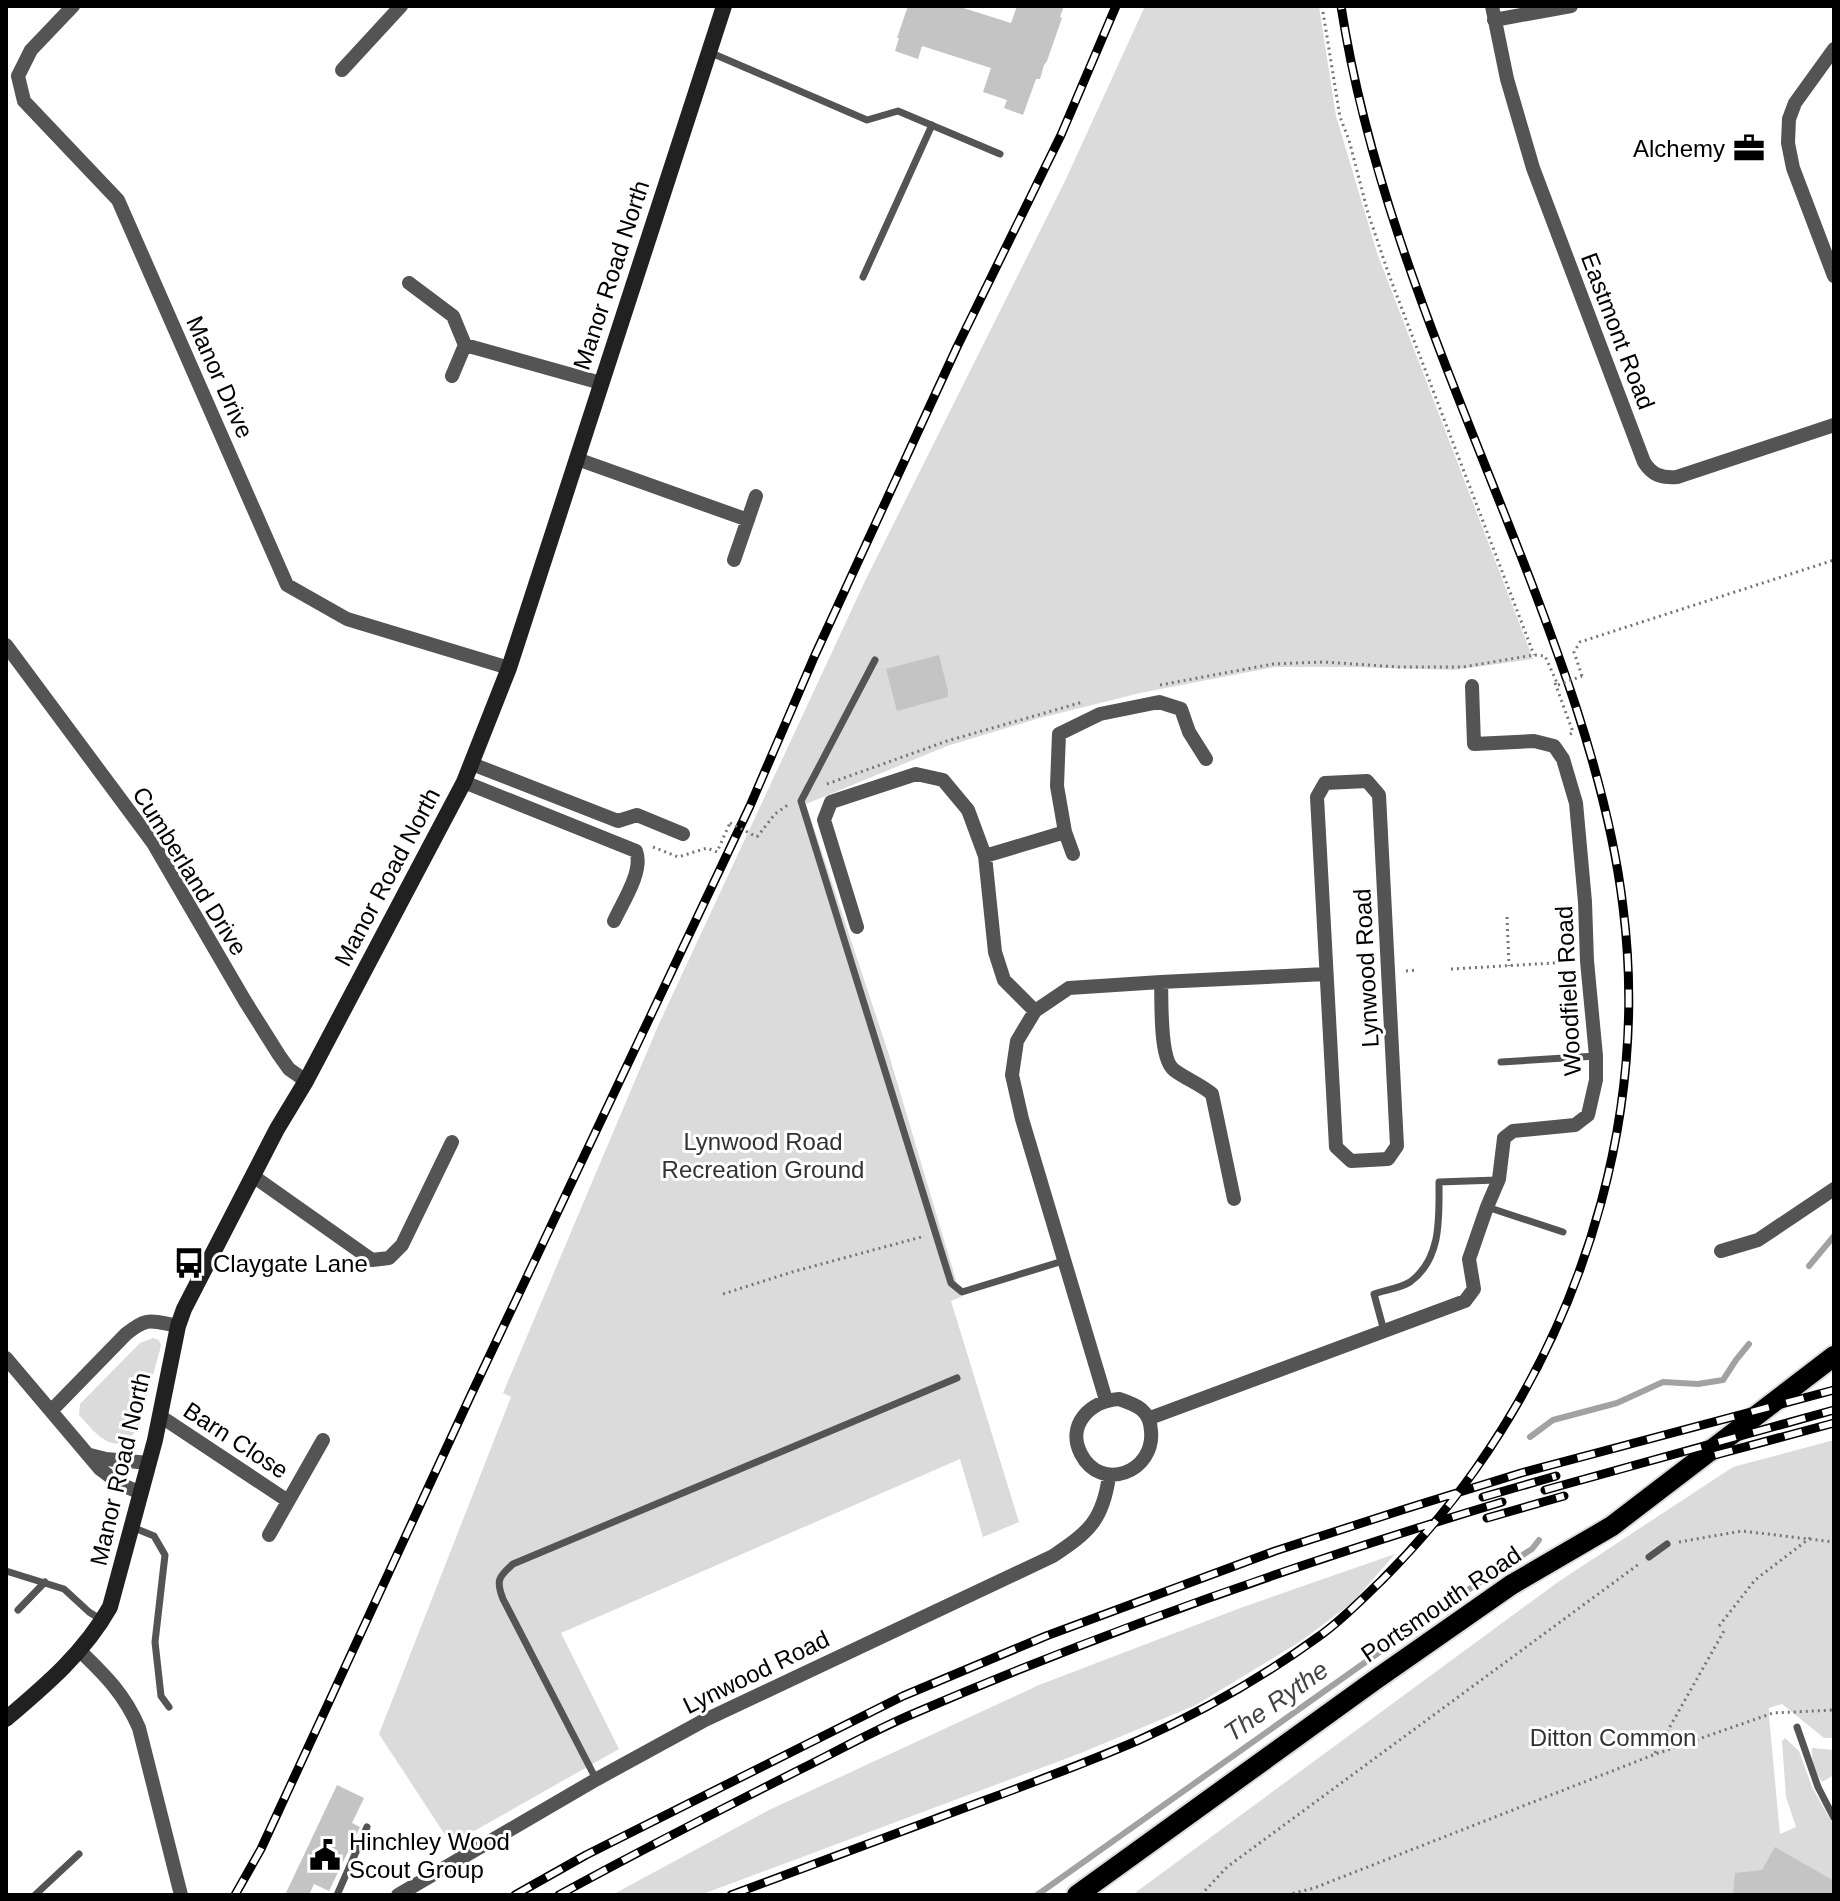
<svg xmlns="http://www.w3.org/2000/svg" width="1840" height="1901" font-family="Helvetica,sans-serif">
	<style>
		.green { fill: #dbdbdb }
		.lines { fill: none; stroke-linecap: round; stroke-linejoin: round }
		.stream { stroke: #a2a2a2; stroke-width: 6 }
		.building { fill: #c4c4c4 }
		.primary-casing { stroke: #dbdbdb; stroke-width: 24 }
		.path { stroke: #767676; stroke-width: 3; stroke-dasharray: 2 4; stroke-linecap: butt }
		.lane { stroke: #545454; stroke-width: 7 }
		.street { stroke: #545454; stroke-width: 14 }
		.secondary { stroke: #212121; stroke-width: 16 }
		.primary { stroke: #000; stroke-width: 20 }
		.rail-casing { stroke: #000; stroke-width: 9 }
		.rail { stroke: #fff; stroke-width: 6; stroke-dasharray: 18; stroke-linecap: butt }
		.path-bridge { stroke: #767676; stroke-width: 3; stroke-dasharray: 2 4; stroke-linecap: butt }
		.labels { text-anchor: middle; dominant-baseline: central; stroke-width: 6; stroke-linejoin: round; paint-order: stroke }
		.poi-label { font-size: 24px; fill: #000; stroke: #fff; text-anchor: start }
		.street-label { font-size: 24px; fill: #000; stroke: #fff }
		.park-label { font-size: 24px; fill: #323232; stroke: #fff }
		.water-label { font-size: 26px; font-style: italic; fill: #434343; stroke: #fff }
	</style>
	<rect width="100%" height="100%" fill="#fff"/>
	<!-- green -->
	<path class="green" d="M1145 6H1319L1336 116 1377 253 1533 659 1454 670 1350 667H1274L1140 693 1040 718 947 746 806 804 889 1055 961 1297 951 1301 1019 1522 983 1537 960 1459 561 1633 619 1749 451 1844 379 1734 511 1397 503 1393 658 1026 759 809 866 579 1066 179Z
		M153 1338 159 1340 161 1346 139 1426C117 1461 98 1436 79 1415L80 1404 140 1343Z
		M1834 1440V1738H1824L1782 1704 1769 1708V1717L1780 1834 1796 1827 1786 1797 1782 1741 1785 1738 1799 1751 1812 1787 1834 1826V1895H1132L1558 1582 1733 1467Z
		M1395 1554 1353 1602 1301 1641 1196 1705 1081 1753 700 1895H612L769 1810 1039 1685 1243 1607Z
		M1812 1748 1834 1750V1775L1822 1782C1816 1773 1811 1759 1812 1748Z"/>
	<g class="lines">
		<!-- stream -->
		<path class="stream" d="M1809 1266 1834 1236
			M1530 1437 1553 1420 1617 1403 1663 1382 1698 1384 1723 1380 1736 1360 1749 1344
			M1037 1895 1460 1595 1532 1549 1539 1540"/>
	</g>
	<!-- building -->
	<path class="building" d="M908 6H957L1011 23 1017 6H1064L1060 17 1062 18 1047 61 1044 65 1040 79H1036L1023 115 1004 108 1007 100 983 92 991 68 922 46 918 59 895 51 899 38H897Z
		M939 655 948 691V697L897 711 886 669Z
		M337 1785 364 1798 352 1823 360 1827 329 1891 314 1884 309 1895H285Z
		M1775 1847 1834 1881V1895H1733L1735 1873 1762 1870Z"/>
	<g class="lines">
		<defs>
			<path id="primary" d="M1077 1895 1375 1680 1511 1585 1612 1526 1834 1356"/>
		</defs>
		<!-- primary casing -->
		<use href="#primary" class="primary-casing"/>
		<!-- path -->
		<path class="path" d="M1322 6 1340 117 1349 140 1368 213 1389 275 1534 655
			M1582 676 1574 652 1580 642 1834 560
			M1555 683 1573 732 1567 737
			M1160 685 1273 664 1324 662 1398 667H1463L1534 655 1545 656 1558 685
			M827 784 947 741 1083 702
			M757 837 775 814 789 804
			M653 847 678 857 707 848 717 852 730 823
			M1507 917 1509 966
			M1451 969 1571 962
			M1406 971 1418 970
			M723 1294 792 1272 925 1236
			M1679 1542 1742 1531 1834 1542
			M1719 1626 1755 1580 1810 1538
			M1655 1753 1724 1631
			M1201 1895 1227 1867 1639 1564
			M1287 1895 1314 1888 1653 1755 1773 1713 1834 1710"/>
		<!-- lane -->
		<path class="lane" d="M709 52 867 120 898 111 1000 154
			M863 277 932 125
			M875 660 801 801 951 1283 962 1292 1063 1261
			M1501 1062 1596 1056
			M1487 1207 1563 1232
			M1384 1331 1374 1294C1385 1290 1401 1288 1410 1282 1442 1259 1439 1217 1439 1182L1497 1180
			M132 1527 154 1536 165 1555 155 1642 161 1696 169 1707
			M1649 1557 1667 1544
			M6 1571 64 1589 89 1612 100 1619
			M18 1610 45 1582
			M1797 1727 1818 1787 1834 1818
			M596 1779 503 1599C496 1581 498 1577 513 1564L957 1378
			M35 1895 79 1854
			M337 1895 367 1827"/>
		<!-- street -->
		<path class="street" d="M73 6 31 50 18 76 24 101 118 200 287 585 347 619 509 668
			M1492 6 1507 79 1533 168 1644 462C1652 475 1661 478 1677 477L1834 425
			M1494 20 1571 6
			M1834 49 1795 103 1789 119 1788 143 1793 168 1834 276
			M342 70 401 6
			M409 283 453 316 465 345 452 376
			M465 345 601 383
			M577 459 748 520
			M734 560 756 496
			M6 645 153 843 245 1001 279 1055 289 1069 306 1081
			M472 764 618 821 637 815 683 834
			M1367 781 1379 795 1397 1146 1388 1159 1351 1161 1336 1147 1317 797 1325 783Z
			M464 782 636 851C644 871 622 903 614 921
			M1065 832 1073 854
			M857 927 824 820 831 802 916 774 943 780 968 810 985 856
			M1161 982C1162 1001 1159 1059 1174 1070 1186 1079 1200 1084 1212 1094L1234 1199
			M1035 1011 1004 980 995 952 985 856 1065 832 1057 786 1059 734 1100 714 1159 702 1181 709 1189 732 1206 759
			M253 1176 372 1260 389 1258 402 1245 452 1142
			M1721 1251 1758 1240 1834 1189
			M6 1358 100 1469 120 1484 141 1493
			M1119 1399C1137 1405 1150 1410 1151 1431 1155 1472 1101 1493 1081 1454 1066 1425 1090 1401 1119 1399Z
			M1106 1400 1022 1119 1012 1075 1017 1041 1035 1011 1069 988 1161 982 1326 974
			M51 1411 126 1334C148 1316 151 1321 178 1326
			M160 1416 288 1501
			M1150 1418 1465 1301 1474 1289 1469 1259 1487 1207 1499 1179 1504 1138 1513 1131 1575 1125 1588 1115 1596 1080V1056L1587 961 1585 902 1576 803 1563 759 1554 746 1534 741 1474 744 1472 686
			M90 1455 106 1459 149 1463
			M269 1535 323 1440
			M80 1651C106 1676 125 1695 139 1728L181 1895
			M398 1895 597 1779 703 1721 1053 1556C1089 1532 1103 1520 1109 1476"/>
		<!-- secondary -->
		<path class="secondary" d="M6 1719C46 1685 84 1653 110 1607L155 1440 178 1326 184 1309 277 1129 306 1081 464 782 509 668 724 6"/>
		<!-- primary -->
		<use href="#primary" class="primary"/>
		<defs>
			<path id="rail" d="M1715 1455 1834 1423
				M1545 1490 1834 1410
				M1483 1497 1556 1476
				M1487 1518 1564 1496
				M235 1895 261 1849 470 1397 750 806 815 655 957 347 1061 135 1116 6
				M515 1895 586 1855 903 1696 1046 1636 1275 1551 1405 1509 1521 1473 1834 1390
				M559 1895C639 1851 720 1810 801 1769 839 1750 877 1729 915 1713 1107 1630 1303 1562 1502 1502
				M731 1895C799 1870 867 1844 935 1819 1004 1793 1072 1769 1139 1740 1201 1712 1263 1677 1318 1637 1341 1621 1361 1600 1381 1581 1417 1545 1446 1511 1475 1470 1589 1308 1648 1106 1623 907 1615 839 1597 772 1576 707 1499 473 1379 252 1341 6"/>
		</defs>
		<!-- rail casing -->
		<use href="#rail" class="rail-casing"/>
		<!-- rail -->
		<use href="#rail" class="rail"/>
		<!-- path-bridge -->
		<path class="path-bridge" d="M1558 685 1582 676
			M730 823 757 837"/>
	</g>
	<!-- icons -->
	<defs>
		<symbol id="office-bare" viewBox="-9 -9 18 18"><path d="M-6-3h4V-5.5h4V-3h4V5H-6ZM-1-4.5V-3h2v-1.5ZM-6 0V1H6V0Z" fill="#000" stroke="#fff" stroke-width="2.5" paint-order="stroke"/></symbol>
		<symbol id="bus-bare" viewBox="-9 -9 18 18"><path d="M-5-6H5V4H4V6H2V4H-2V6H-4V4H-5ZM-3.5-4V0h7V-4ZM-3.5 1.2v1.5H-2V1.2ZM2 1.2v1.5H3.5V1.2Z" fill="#000" stroke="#fff" stroke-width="2.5" paint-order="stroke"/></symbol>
		<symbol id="civic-bare" viewBox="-9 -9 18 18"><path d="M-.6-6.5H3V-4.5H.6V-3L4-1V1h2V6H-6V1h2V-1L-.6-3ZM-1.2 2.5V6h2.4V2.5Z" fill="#000" stroke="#fff" stroke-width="2.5" paint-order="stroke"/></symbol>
	</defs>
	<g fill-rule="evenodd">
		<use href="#office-bare" x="1727" y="126" width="44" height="44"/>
		<use href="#bus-bare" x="167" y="1241" width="44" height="44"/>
		<use href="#civic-bare" x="303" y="1833" width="44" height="44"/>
	</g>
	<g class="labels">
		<!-- poi labels -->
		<g class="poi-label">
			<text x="1725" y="148" text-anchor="end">Alchemy</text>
			<text x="213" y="1263">Claygate Lane</text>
			<text x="349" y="1841">Hinchley Wood<tspan x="349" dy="28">Scout Group</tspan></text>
		</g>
		<!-- street labels -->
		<g class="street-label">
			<text transform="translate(611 275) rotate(-72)">Manor Road North</text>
			<text transform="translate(1618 331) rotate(69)">Eastmont Road</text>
			<text transform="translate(220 377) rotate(66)">Manor Drive</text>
			<text transform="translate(190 871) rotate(58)">Cumberland Drive</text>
			<text transform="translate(387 877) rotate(-62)">Manor Road North</text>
			<text transform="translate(1366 968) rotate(-93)">Lynwood Road</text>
			<text transform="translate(1568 991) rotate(-93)">Woodfield Road</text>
			<text transform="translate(236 1440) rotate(33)">Barn Close</text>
			<text transform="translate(120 1469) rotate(-77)">Manor Road North</text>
			<text transform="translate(1441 1604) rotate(-34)">Portsmouth Road</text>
			<text transform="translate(756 1672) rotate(-26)">Lynwood Road</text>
		</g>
		<!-- park labels -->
		<g class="park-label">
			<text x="763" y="1141">Lynwood Road<tspan x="763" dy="28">Recreation Ground</tspan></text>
			<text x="1613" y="1737">Ditton Common</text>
		</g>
		<!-- water labels -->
		<g class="water-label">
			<text transform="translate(1276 1701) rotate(-35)">The Rythe</text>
		</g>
	</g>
	<!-- border -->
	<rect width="1840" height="1901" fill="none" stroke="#000000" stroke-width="16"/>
</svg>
